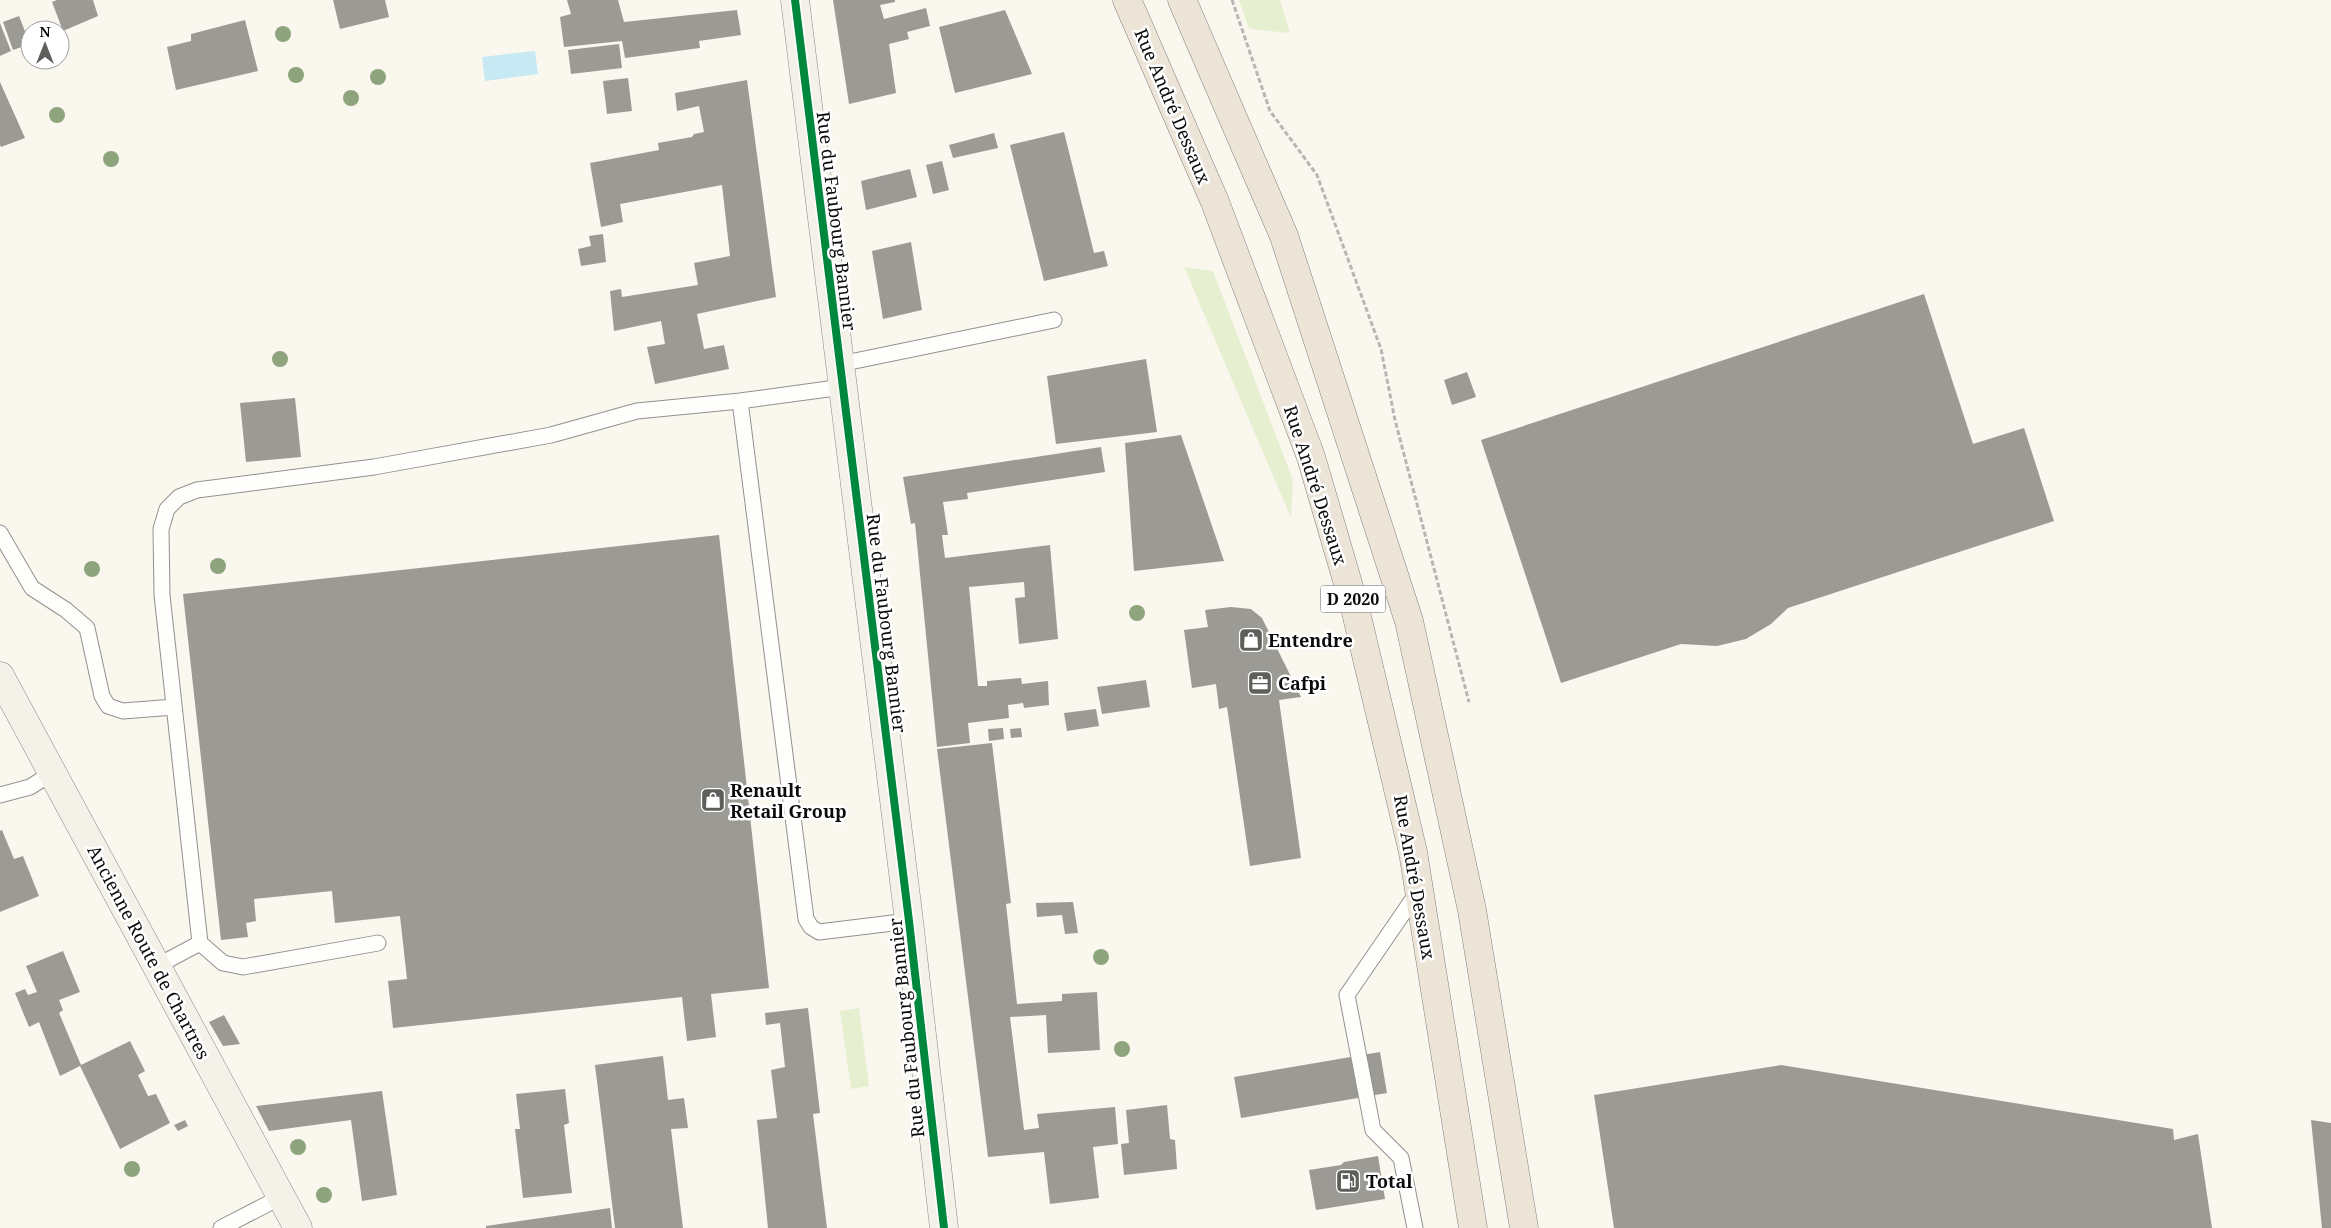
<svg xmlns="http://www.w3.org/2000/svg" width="2331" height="1228" font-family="'Noto Serif',serif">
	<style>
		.green { fill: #e6efcf }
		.water { fill: #c6e9f3 }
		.building { fill: #9c9a95 }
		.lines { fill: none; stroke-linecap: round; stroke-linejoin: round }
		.lane-casing { stroke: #93918e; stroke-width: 17 }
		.secondary-casing { stroke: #898884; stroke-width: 29 }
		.primary-casing { stroke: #807f7b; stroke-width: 29 }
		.path { stroke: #b7b6b5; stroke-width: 3; stroke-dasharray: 5 2.5; stroke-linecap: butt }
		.lane { stroke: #fefefd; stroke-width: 15 }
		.secondary { stroke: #f4f1e8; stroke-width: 28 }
		.primary { stroke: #ece4d7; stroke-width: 28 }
		.cycleway-casing { stroke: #fff; stroke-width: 11 }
		.cycleway { stroke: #00873e; stroke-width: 8 }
		.tree { fill: #8da47c }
		.labels { text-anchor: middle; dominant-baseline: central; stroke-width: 5; stroke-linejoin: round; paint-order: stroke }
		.shield { fill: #fff; stroke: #545454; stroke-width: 1 }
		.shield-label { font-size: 16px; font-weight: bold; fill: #0b0b0b }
		.street-label { font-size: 18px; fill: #0b0b0b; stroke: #fff }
		.poi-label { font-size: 18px; font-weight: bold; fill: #0b0b0b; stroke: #fff; text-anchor: start }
	</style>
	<rect width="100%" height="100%" fill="#faf7ef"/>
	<!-- green -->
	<path class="green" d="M1239 0H1280L1290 33 1249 29Z
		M1184 267 1213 271 1293 480 1291 518Z
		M859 1008 869 1086 851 1089 840 1011Z"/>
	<!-- water -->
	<path class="water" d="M535 51 538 74 485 81 482 57Z"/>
	<!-- building -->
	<path class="building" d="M57 0H93L98 16 63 31 52 2Z
		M333 0H385L389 17 340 29Z
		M567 0H618L624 22 737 10 741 35 699 41 700 48 625 58 622 41 564 47 560 17 571 14Z
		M833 0H895V2L880 5 884 19 926 8 930 26 907 32 909 39 889 44 896 93 849 104Z
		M1005 10 1032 74 955 93 939 27Z
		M19 16 30 44 13 50 3 22Z
		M245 20 258 71 176 90 167 47 191 41V34Z
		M0 23 11 51 0 56Z
		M619 44 622 68 571 74 568 50Z
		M628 78 632 111 607 114 603 81Z
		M747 80 776 297 697 314 704 349 724 345 729 369 655 384 647 347 665 344 661 321 614 331 610 291 621 289 622 297 698 285 694 263 730 256 722 185 620 204 623 222 601 227 590 163 659 150 658 143 692 137 694 134 704 132 699 106 677 111 675 93Z
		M0 82 25 138 1 147 0 145Z
		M1064 132 1094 253 1104 251 1108 266 1044 281 1010 145Z
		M994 133 998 148 953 158 949 145Z
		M942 161 949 190 933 194 926 165Z
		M910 169 917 197 866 210 861 181Z
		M603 234 606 262 581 266 578 249 591 246 589 236Z
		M911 242 922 310 883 319 872 251Z
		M1924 294 1973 444 2024 428 2054 521 1788 608 1771 624 1746 639 1717 646 1681 644 1561 683 1481 440Z
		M1146 359 1157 432 1056 444 1047 376Z
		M1467 372 1476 397 1452 405 1444 380Z
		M295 398 301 457 246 462 240 403Z
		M1181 435 1224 561 1134 571 1125 443Z
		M1101 447 1105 472 967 493 968 499 943 502 948 535H942L945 558 1050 545 1058 639 1019 644 1015 598 1025 597 1024 582 969 587 978 686H987V681L1021 678 1022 684 1048 681 1049 705 1024 708 1023 703 1008 705 1009 718 968 723 970 743 937 747 915 523 911 524 903 477Z
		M719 535 769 988 711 994 716 1037 687 1041 682 997 393 1028 388 981 407 979 400 916 335 923 332 891 254 899 256 921 246 923 248 937 221 940 183 594Z
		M1231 607 1251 609 1262 618 1301 697 1279 700 1301 858 1250 866 1227 707 1219 709 1216 684 1192 688 1184 630 1208 627 1205 610Z
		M1146 680 1150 707 1102 714 1097 687Z
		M1096 709 1099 726 1067 731 1064 713Z
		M1003 728 1004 739 989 741 988 729Z
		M1021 728 1022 737 1011 738 1010 729Z
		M992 743 1011 903 1006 904 1017 1004 1062 1001V994L1097 992 1100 1050 1048 1053 1046 1015 1010 1017 1024 1130 1039 1128 1037 1114 1115 1107 1118 1144 1093 1147 1099 1198 1050 1204 1044 1152 988 1157 937 749Z
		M2 830 14 859 23 856 39 896 0 912V831Z
		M1073 902 1078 933 1065 934 1062 915 1037 917 1036 903Z
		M63 951 80 992 59 1000 63 1010 59 1013 81 1065 130 1041 145 1071 138 1075 148 1096 156 1094 170 1123 120 1149 80 1066 60 1076 39 1022 29 1027 15 993 25 989 28 995 37 992 26 966Z
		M808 1008 820 1113 813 1114 827 1228H768L757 1120 777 1118 771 1070 785 1067 780 1023 766 1025 765 1013Z
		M224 1015 240 1044 223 1046 209 1022Z
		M1380 1052 1387 1093 1241 1118 1234 1077Z
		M663 1056 668 1100 684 1098 688 1128 671 1129 683 1228H615L595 1065Z
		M1781 1065 2173 1129 2174 1140 2198 1134 2212 1228H1614L1594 1095Z
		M565 1089 569 1123 564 1125 572 1193 523 1198 515 1129H520L516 1094Z
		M382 1091 397 1195 362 1201 351 1120 269 1131 256 1106Z
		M1167 1105 1170 1139 1175 1140 1177 1169 1124 1175 1121 1144 1129 1143 1126 1110Z
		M185 1120 188 1126 178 1131 174 1125Z
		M2311 1120 2331 1123V1228H2322Z
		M1378 1156 1385 1199 1316 1210 1309 1170 1341 1165 1344 1162Z
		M610 1208 612 1228H486V1226Z"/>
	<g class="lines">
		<defs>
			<path id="lane" d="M840 364 1054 320
				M740 401 806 919 811 927 819 932 909 921
				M0 533 32 588 66 610 87 628 102 696 108 706 123 711 174 707
				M0 795 30 787 52 773
				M378 943 243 967 223 963 200 943 162 595 161 529 167 509 179 497 197 490 374 467 551 435 637 411 740 401 843 387
				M157 966 200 943
				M221 1228 281 1197
				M1415 1228 1401 1158 1373 1130 1347 995 1419 890"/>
			<path id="secondary" d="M795 0 909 921 944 1228
				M0 676 298 1228"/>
			<path id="primary" d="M1127 0 1215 202 1311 457 1354 604 1413 852 1473 1228
				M1182 0 1284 236 1409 621 1472 910 1524 1228"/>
		</defs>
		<!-- lane casing -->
		<use href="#lane" class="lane-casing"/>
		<!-- secondary casing -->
		<use href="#secondary" class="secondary-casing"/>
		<!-- primary casing -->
		<use href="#primary" class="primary-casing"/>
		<!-- path -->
		<path class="path" d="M1232 0 1270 111 1317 175 1381 349 1395 420 1469 702"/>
		<!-- lane -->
		<use href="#lane" class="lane"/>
		<!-- secondary -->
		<use href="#secondary" class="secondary"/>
		<!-- primary -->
		<use href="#primary" class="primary"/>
		<defs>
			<path id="cycleway" d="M795 0 909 921 944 1228"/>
		</defs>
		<!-- cycleway casing -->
		<use href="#cycleway" class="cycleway-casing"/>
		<!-- cycleway -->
		<use href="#cycleway" class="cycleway"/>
	</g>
	<!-- trees -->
	<g class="tree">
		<circle cx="283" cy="34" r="8"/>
		<circle cx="296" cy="75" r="8"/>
		<circle cx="378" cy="77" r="8"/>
		<circle cx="351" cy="98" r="8"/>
		<circle cx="57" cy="115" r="8"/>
		<circle cx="111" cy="159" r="8"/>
		<circle cx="280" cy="359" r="8"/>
		<circle cx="218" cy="566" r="8"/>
		<circle cx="92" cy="569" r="8"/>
		<circle cx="1137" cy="613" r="8"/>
		<circle cx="1101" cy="957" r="8"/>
		<circle cx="1122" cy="1049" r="8"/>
		<circle cx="298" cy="1147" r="8"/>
		<circle cx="132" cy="1169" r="8"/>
		<circle cx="324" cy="1195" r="8"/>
	</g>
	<!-- icons -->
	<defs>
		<symbol id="shop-square" viewBox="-11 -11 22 22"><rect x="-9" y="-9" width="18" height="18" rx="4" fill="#5f5e5b" stroke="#fff"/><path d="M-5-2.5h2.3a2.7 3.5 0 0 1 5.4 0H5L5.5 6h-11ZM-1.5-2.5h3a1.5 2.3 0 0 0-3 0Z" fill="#fff"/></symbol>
		<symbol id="office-square" viewBox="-11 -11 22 22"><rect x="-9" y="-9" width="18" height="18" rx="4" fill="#5f5e5b" stroke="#fff"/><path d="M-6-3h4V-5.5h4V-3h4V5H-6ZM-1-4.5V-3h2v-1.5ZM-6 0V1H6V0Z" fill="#fff"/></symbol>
		<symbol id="fuel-square" viewBox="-11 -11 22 22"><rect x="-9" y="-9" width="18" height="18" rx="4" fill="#5f5e5b" stroke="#fff"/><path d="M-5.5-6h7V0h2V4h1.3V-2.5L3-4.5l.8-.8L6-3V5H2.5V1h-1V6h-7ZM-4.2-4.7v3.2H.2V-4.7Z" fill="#fff"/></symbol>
	</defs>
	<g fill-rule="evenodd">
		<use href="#shop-square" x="1237" y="626" width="28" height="28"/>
		<use href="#office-square" x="1246" y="669" width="28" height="28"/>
		<use href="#shop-square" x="699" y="786" width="28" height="28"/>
		<use href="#fuel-square" x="1334" y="1167" width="28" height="28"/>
	</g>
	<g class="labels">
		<!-- shield labels -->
		<rect class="shield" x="1320.5" y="585.5" width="65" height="27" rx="4"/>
		<g class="shield-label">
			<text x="1353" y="599">D 2020</text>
		</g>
		<!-- street labels -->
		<g class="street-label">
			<text transform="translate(1173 106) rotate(67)">Rue André Dessaux</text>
			<text transform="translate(837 221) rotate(83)">Rue du Faubourg Bannier</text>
			<text transform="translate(1316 485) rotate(72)">Rue André Dessaux</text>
			<text transform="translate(887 623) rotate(83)">Rue du Faubourg Bannier</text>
			<text transform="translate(1415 877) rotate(80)">Rue André Dessaux</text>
			<text transform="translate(149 952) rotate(62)">Ancienne Route de Chartres</text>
			<text transform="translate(906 1028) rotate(-96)">Rue du Faubourg Bannier</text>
		</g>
		<!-- poi labels -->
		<g class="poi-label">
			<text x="1268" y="640">Entendre</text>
			<text x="1278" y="683">Cafpi</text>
			<text x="730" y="790">Renault<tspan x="730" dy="21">Retail Group</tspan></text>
			<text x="1366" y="1181">Total</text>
		</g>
	</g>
	<!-- north arrow -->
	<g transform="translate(45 45)"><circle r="24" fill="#ffffff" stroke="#9d9d9d"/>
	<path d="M0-4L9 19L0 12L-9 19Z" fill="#5f5e5b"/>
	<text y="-8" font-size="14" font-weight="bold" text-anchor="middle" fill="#0b0b0b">N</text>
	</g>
</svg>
